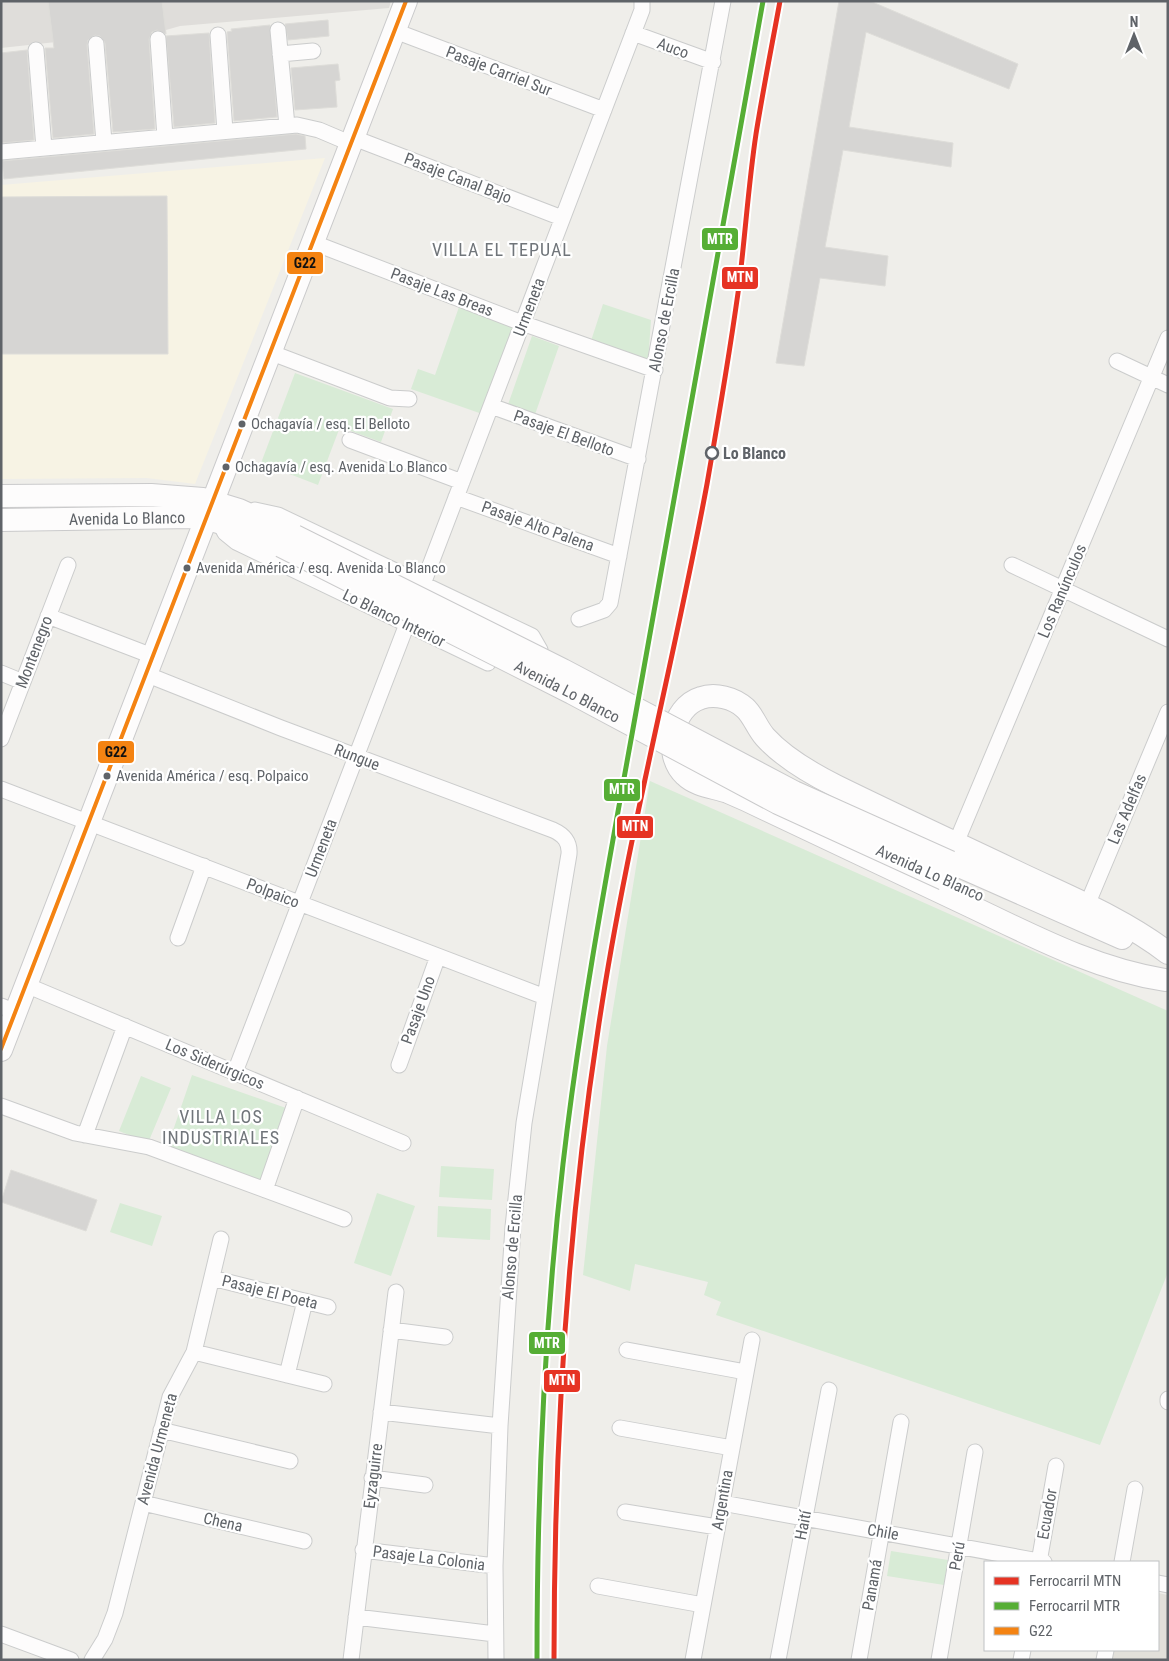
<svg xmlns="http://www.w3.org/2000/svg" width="1169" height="1661" font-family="'Roboto Condensed',sans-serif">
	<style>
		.commercial { fill: #f7f3e4 }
		.industrial { fill: #dfddda }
		.education { fill: #e2e0da }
		.green { fill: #d8ebd6 }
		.building { fill: #d6d5d3; stroke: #deddd9 }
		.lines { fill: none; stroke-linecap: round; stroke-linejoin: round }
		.minor-casing { stroke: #cbcccc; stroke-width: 17 }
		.secondary-casing { stroke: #cacacb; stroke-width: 24 }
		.minor { stroke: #fdfcfc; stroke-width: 15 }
		.secondary { stroke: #fdfcfc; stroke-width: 22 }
		.secondary-bridge-casing { stroke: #cacacb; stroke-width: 24; stroke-linecap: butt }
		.secondary-bridge { stroke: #fdfcfc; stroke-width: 22 }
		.bus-1-casing { stroke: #fff; stroke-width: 8 }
		.bus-1 { stroke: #f48312; stroke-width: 4 }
		.rail-1-casing { stroke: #fff; stroke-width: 9 }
		.rail-2-casing { stroke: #fff; stroke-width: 9 }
		.rail-1 { stroke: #e63323; stroke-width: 5 }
		.rail-2 { stroke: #56ae35; stroke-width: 5 }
		.bus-dot { fill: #5f6368; stroke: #fff; stroke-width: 2 }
		.stop-dot { fill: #fff; stroke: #5f6368; stroke-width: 2.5 }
		.labels { text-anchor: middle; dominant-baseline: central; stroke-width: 4.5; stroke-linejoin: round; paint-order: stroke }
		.bus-label { font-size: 15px; fill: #5f6368; stroke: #fff; text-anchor: start }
		.street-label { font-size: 16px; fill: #5f6368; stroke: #fff }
		.stop-label { font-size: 16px; font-weight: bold; fill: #5f6368; stroke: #fff; text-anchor: start }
		.neighbourhood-label { font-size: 18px; letter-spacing: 1px; fill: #70757a; stroke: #fff }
		.line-badge { stroke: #fff; stroke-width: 2 }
		.badge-label { font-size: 14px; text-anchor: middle; font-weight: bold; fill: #fff }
		.pale-badge-label { font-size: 14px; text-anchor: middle; font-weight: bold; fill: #111 }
	</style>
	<rect width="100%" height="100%" fill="#efeeea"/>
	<!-- commercial -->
	<path class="commercial" d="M325 158 195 484 147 478 1 479V185Z"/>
	<!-- industrial -->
	<path class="industrial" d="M1 1H391L389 8 180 26 166 30 1 48Z"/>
	<!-- education -->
	<path class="education" d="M1158 1593 1168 1595V1660H1110L1112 1650H1158Z"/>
	<!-- green -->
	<path class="green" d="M603 304 651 320 648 363 590 344Z
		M459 307 516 327 485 415 411 389 418 369 435 375Z
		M532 336 559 346 532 423 505 413Z
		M295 373 393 409 381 442 340 427 318 485 261 463Z
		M650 781 1168 1011V1272L1100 1445 716 1315 721 1302 704 1295 708 1282 635 1264 630 1291 583 1275 607 1046Z
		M192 1075 286 1108 260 1183 166 1151Z
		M141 1076 171 1088 148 1143 119 1131Z
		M441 1166 494 1169 492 1200 439 1197Z
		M377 1193 415 1206 391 1276 354 1263Z
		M120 1203 162 1216 152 1246 110 1232Z
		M438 1206 491 1209 490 1240 437 1237Z
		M891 1551 948 1560 944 1585 887 1576Z"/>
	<!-- building -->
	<path class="building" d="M48 1H162L166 34 157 30 152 32 149 39 155 129 113 132 105 43 100 36 95 35 88 40 87 45 94 134 53 138 45 48H54Z
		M839 1H870L1018 64 1009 89 866 32 849 127 953 143 951 167 843 150 825 247 888 256 885 286 820 278 804 366 776 363Z
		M328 20 329 36 288 40 285 24Z
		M270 25 277 117 234 121 227 32 232 31 231 29Z
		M209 33 215 123 174 127 166 36Z
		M27 50 34 140 1 143V53Z
		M338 64 340 80 335 81 337 107 295 110 291 68Z
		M296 134 305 136 306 149 4 179 2 161Z
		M167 196 168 354H1V197Z
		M11 1170 97 1200 86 1231 1 1202Z"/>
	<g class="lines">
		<defs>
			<path id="minor" d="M278 30 287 126
				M395 31 604 110
				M633 33 713 62
				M218 35 225 131
				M158 39 165 137
				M96 44 104 142
				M36 50 44 148
				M280 54 313 51
				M354 138 562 218
				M1 152 297 125 319 130 352 144
				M314 243 522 323 655 370
				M272 353 390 398 409 399
				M1117 361 1168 385
				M491 406 638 459
				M350 440 462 482
				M456 497 619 556
				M255 510 278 515 532 636 540 650V664
				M219 522 225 533 236 542 488 663
				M1012 565 1168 639
				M423 584 642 10V1
				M48 616 155 657
				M579 619 604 610 610 603 723 1
				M1 673 23 682
				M148 675 281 728 553 830C564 835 570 842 569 854L524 1123 513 1227 500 1426 495 1566 496 1660
				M1 739 68 565
				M1 789 545 997
				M956 843 1168 338
				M1087 905 1168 712
				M178 938 204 866
				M26 985 403 1143
				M1 1006 16 1012
				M399 1065 438 956
				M235 1072 407 624
				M1 1106 75 1133 149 1147 344 1219
				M85 1135 125 1026
				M265 1190 297 1098
				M212 1278 328 1307
				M391 1330 445 1337
				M627 1350 746 1372
				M194 1352 324 1384
				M287 1375 305 1301
				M1168 1399V1402
				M381 1412 500 1426
				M620 1428 732 1448
				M161 1430 290 1461
				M372 1478 425 1485
				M143 1503 304 1541
				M722 1503 1044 1562
				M625 1512 717 1527
				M363 1550 495 1566
				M1039 1562 1056 1466
				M1122 1562 1135 1489
				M1158 1583 1168 1585
				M598 1586 703 1605
				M356 1617 495 1634
				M1 1634 71 1660
				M92 1660 105 1639 115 1613 170 1397 194 1352 221 1239
				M351 1660 396 1292
				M693 1660 752 1340
				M778 1660 829 1390
				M859 1660 901 1422
				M939 1660 975 1452
				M1021 1660 1023 1650
				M1104 1660 1106 1650"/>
			<g id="secondary">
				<path d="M1 496 151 495 203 499 239 510 289 533"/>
				<path id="s1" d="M1 520 192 517C223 520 252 533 281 546"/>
				<path d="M950 862 1122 938"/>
				<path d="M1165 980C1095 969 1033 936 970 906 901 874 833 841 765 809 753 803 740 797 728 792 714 787 696 786 685 775 663 755 671 707 701 698 715 693 734 698 745 708 753 715 757 728 765 737 784 758 810 773 836 786 899 817 962 846 1025 876 1074 899 1125 920 1168 953"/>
				<path d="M1 1050 406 1"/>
			</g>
		</defs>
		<!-- minor casing -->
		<use href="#minor" class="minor-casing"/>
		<!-- secondary casing -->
		<use href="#secondary" class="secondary-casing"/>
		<!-- minor -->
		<use href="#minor" class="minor"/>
		<!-- secondary -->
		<use href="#secondary" class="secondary"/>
		<defs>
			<g id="secondary-bridge">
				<path d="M295 536 563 670 794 792 950 862"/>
				<path id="s2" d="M281 546 572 693 778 803 944 879"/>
			</g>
		</defs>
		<!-- secondary-bridge casing -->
		<use href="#secondary-bridge" class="secondary-bridge-casing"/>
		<!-- secondary-bridge -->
		<use href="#secondary-bridge" class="secondary-bridge"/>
		<defs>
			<path id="bus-1" d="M1 1049 406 1"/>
		</defs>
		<!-- bus-1 casing -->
		<use href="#bus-1" class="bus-1-casing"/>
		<!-- bus-1 -->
		<use href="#bus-1" class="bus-1"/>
		<defs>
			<path id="rail-1" d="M554 1660C554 1449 566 1239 598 1030 625 846 673 667 707 484 718 421 729 357 738 293 745 240 748 187 756 134 763 90 772 45 780 1"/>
			<path id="rail-2" d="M537 1660C537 1494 544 1329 563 1164 582 999 614 836 643 673 683 449 723 225 763 1"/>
		</defs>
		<!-- rail-1 casing -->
		<use href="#rail-1" class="rail-1-casing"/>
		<!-- rail-2 casing -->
		<use href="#rail-2" class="rail-2-casing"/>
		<!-- rail-1 -->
		<use href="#rail-1" class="rail-1"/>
		<!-- rail-2 -->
		<use href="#rail-2" class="rail-2"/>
	</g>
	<!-- markers -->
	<g class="bus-dot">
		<circle cx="242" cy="424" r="4.5"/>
		<circle cx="226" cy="467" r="4.5"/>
		<circle cx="187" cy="568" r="4.5"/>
		<circle cx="107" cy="776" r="4.5"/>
	</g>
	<circle class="stop-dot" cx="712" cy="453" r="6"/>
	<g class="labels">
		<!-- bus labels -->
		<g class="bus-label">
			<text x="251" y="424">Ochagavía / esq. El Belloto</text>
			<text x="235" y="467">Ochagavía / esq. Avenida Lo Blanco</text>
			<text x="196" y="568">Avenida América / esq. Avenida Lo Blanco</text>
			<text x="116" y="776">Avenida América / esq. Polpaico</text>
		</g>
		<!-- street labels -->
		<g class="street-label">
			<text transform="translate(673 48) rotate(20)">Auco</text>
			<text transform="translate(499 71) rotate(21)">Pasaje Carriel Sur</text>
			<text transform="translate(458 178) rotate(21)">Pasaje Canal Bajo</text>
			<text transform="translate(442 292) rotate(21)">Pasaje Las Breas</text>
			<text transform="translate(529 307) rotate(-69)">Urmeneta</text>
			<text transform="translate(664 320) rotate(-79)">Alonso de Ercilla</text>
			<text transform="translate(564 433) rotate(20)">Pasaje El Belloto</text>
			<text stroke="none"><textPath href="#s1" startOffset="126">Avenida Lo Blanco</textPath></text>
			<text transform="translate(538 526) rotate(20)">Pasaje Alto Palena</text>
			<text transform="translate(1062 591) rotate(-67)">Los Ranúnculos</text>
			<text transform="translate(394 618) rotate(26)">Lo Blanco Interior</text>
			<text transform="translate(34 652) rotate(-69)">Montenegro</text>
			<text stroke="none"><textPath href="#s2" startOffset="321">Avenida Lo Blanco</textPath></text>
			<text transform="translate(357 757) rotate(21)">Rungue</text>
			<text transform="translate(1127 809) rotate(-67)">Las Adelfas</text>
			<text transform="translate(321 848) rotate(-69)">Urmeneta</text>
			<text transform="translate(930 873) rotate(24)">Avenida Lo Blanco</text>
			<text transform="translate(273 893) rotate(21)">Polpaico</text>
			<text transform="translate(418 1010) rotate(-70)">Pasaje Uno</text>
			<text transform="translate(215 1064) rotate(23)">Los Siderúrgicos</text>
			<text transform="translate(512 1247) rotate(-85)">Alonso de Ercilla</text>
			<text transform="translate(270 1292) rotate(14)">Pasaje El Poeta</text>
			<text transform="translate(157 1449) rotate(-75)">Avenida Urmeneta</text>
			<text transform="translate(373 1476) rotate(-83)">Eyzaguirre</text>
			<text transform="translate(722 1500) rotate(-80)">Argentina</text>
			<text transform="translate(1047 1514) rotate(-80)">Ecuador</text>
			<text transform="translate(223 1522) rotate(13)">Chena</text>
			<text transform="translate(803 1525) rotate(-79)">Haití</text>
			<text transform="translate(883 1532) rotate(10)">Chile</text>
			<text transform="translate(957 1556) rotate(-80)">Perú</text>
			<text transform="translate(429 1558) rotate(7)">Pasaje La Colonia</text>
			<text transform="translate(872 1585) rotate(-80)">Panamá</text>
		</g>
		<!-- stop labels -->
		<g class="stop-label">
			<text x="723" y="453">Lo Blanco</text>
		</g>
		<!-- neighbourhood labels -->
		<g class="neighbourhood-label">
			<text x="502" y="249">VILLA EL TEPUAL</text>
			<text x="221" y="1116">VILLA LOS<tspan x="221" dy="21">INDUSTRIALES</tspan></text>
		</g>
	</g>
	<g class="line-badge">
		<rect x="701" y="227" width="38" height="24" rx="5" fill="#56ae35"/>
		<rect x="286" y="251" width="38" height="24" rx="5" fill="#f48312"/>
		<rect x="721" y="266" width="38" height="24" rx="5" fill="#e63323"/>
		<rect x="97" y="740" width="38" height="24" rx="5" fill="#f48312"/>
		<rect x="603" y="778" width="38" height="24" rx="5" fill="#56ae35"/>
		<rect x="616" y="815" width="38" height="24" rx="5" fill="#e63323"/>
		<rect x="528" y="1331" width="38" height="24" rx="5" fill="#56ae35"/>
		<rect x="543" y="1369" width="38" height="24" rx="5" fill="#e63323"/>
	</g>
	<g class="badge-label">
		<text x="720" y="244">MTR</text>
		<text x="740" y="282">MTN</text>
		<text x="622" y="794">MTR</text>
		<text x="635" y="831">MTN</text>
		<text x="547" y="1348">MTR</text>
		<text x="562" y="1385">MTN</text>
	</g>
	<g class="pale-badge-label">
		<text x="305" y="268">G22</text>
		<text x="116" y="757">G22</text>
	</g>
	<!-- border -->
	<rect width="1169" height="1661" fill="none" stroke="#5f6368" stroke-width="5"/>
	<!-- legend -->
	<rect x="984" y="1561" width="175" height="90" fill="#ffffff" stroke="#bfc1c3"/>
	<rect x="994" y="1577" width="25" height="8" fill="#e63323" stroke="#bfc1c3"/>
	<text x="1029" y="1586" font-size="15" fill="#5f6368">Ferrocarril MTN</text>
	<rect x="994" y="1602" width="25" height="8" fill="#56ae35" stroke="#bfc1c3"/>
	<text x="1029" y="1611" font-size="15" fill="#5f6368">Ferrocarril MTR</text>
	<rect x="994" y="1627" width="25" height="8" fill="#f48312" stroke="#bfc1c3"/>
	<text x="1029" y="1636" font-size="15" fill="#5f6368">G22</text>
	<!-- north arrow -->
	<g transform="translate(1134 35)" stroke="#ffffff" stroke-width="4" paint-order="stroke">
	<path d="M0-4L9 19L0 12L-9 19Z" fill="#5f6368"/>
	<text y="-8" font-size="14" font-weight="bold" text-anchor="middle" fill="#5f6368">N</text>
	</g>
</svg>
